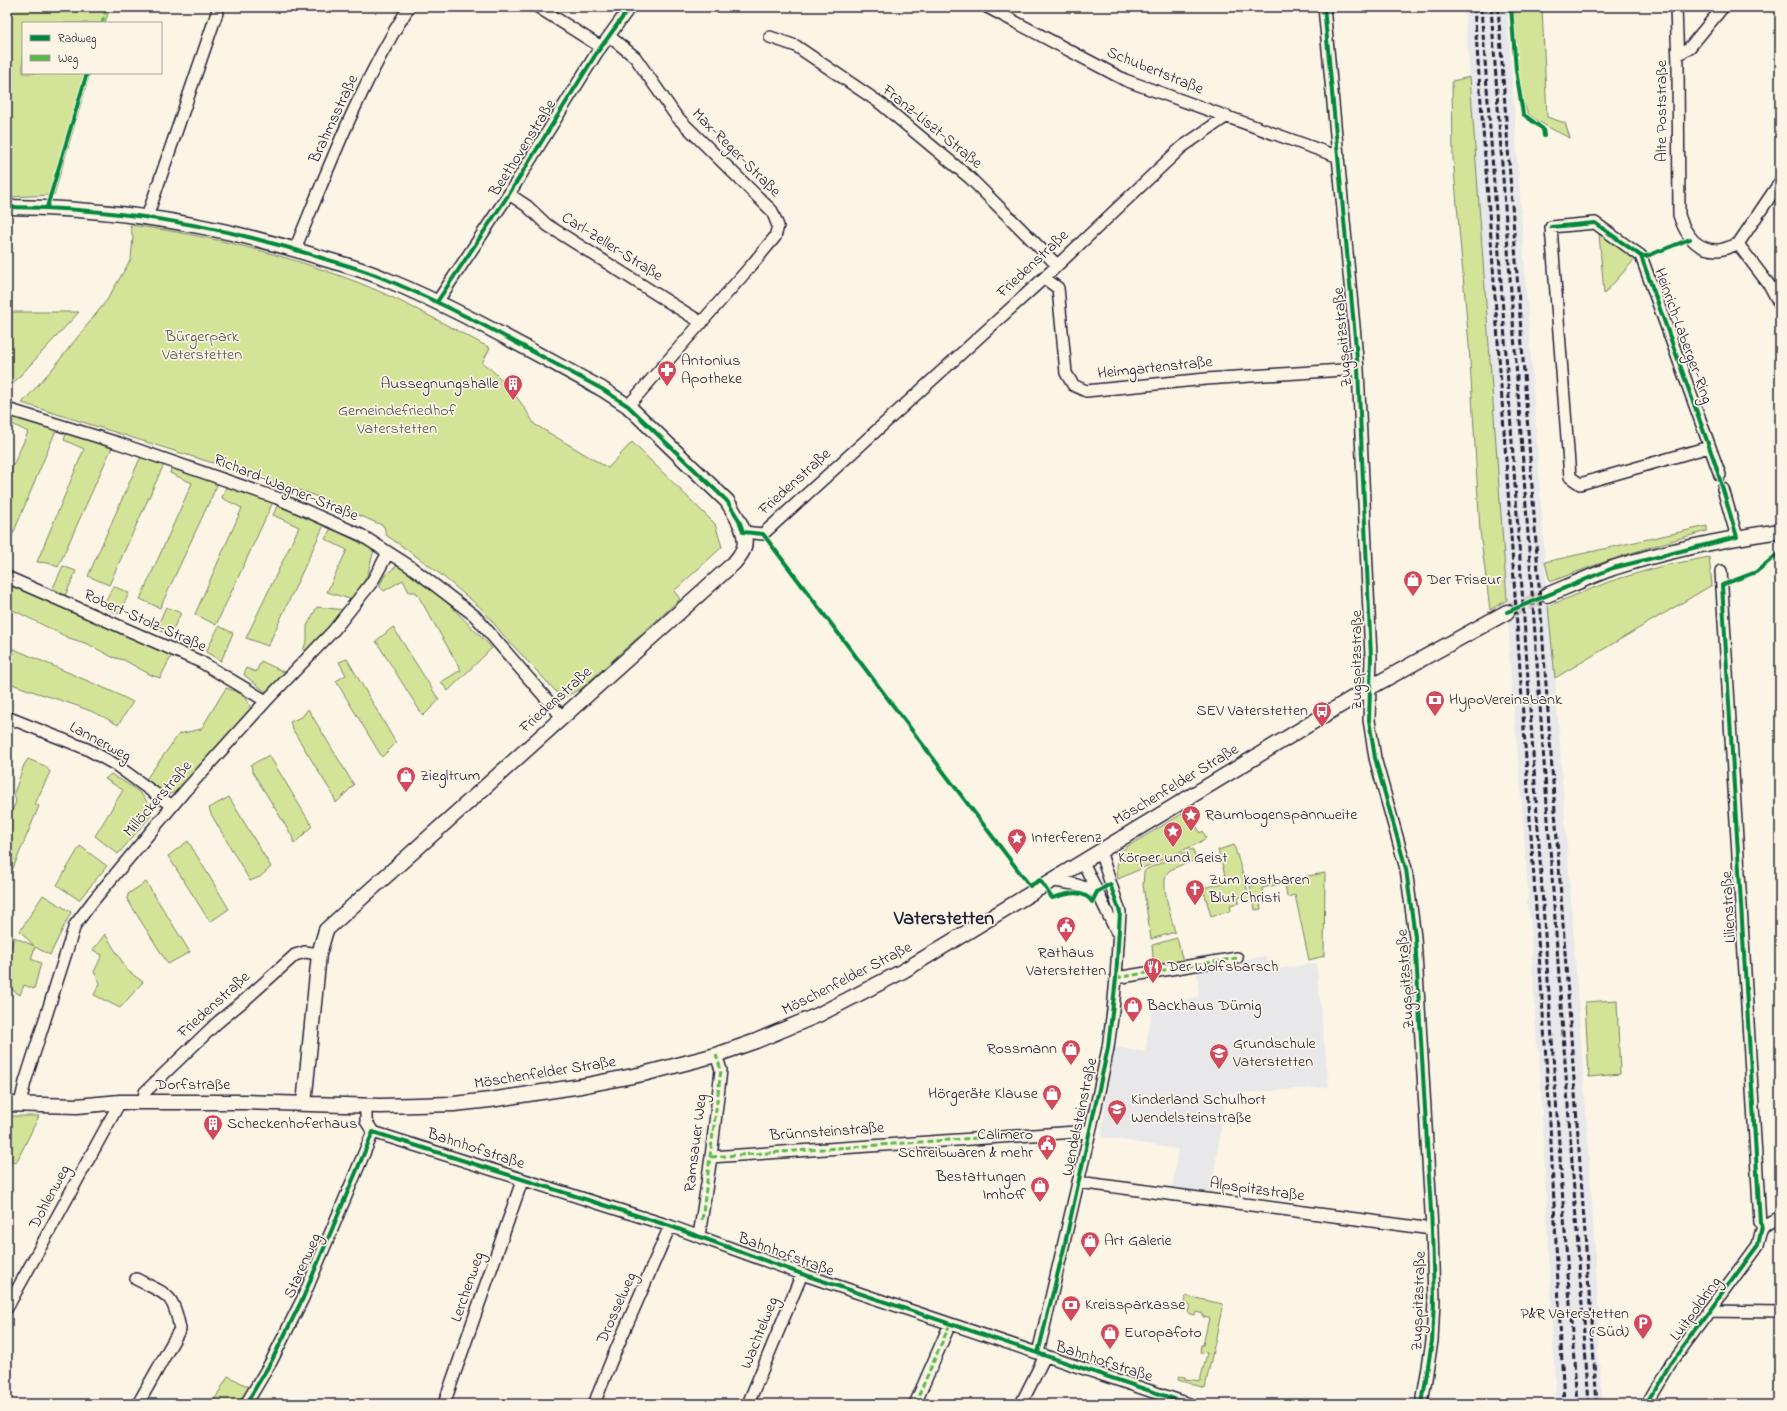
<svg xmlns="http://www.w3.org/2000/svg" width="1787" height="1411" font-family="'Indie Flower',sans-serif">
	<style>
		.built { fill: #e8e7ea }
		.green { fill: #d3e498; stroke: #7a836a }
		.lines { fill: none; stroke-linecap: round; stroke-linejoin: round }
		.tertiary-tunnel { stroke: #d0cbc3; stroke-width: 14; stroke-dasharray: 14 7; stroke-linecap: butt }
		.minor-casing { stroke: #22223b; stroke-width: 14 }
		.tertiary-casing { stroke: #22223b; stroke-width: 17 }
		.minor { stroke: #fcf5e5; stroke-width: 11 }
		.tertiary { stroke: #fcf5e5; stroke-width: 14 }
		.rail { stroke: #22223b; stroke-width: 3; stroke-dasharray: 6 3; stroke-linecap: butt }
		.quiet { stroke: #58b947; stroke-width: 3; stroke-dasharray: 6 3; stroke-linecap: butt }
		.cycleway-casing { stroke: #fcf5e5; stroke-width: 6 }
		.cycleway { stroke: #00873e; stroke-width: 4 }
		.labels { text-anchor: middle; dominant-baseline: central; stroke-width: 3.5; stroke-linejoin: round; paint-order: stroke }
		.street-label { font-size: 16px; fill: #22223b; stroke: #fcf5e5 }
		.park-label { font-size: 16px; fill: #4e5252; stroke: #fcf5e5 }
		.poi-label { font-size: 16px; fill: #22223b; stroke: #fcf5e5; text-anchor: start }
		.district-label { font-size: 20px; font-weight: bold; fill: #22223b; stroke: #fcf5e5 }
	</style>
	<rect width="100%" height="100%" fill="#fcf5e5"/>
	<filter id="ink" filterUnits="userSpaceOnUse"><feTurbulence type="fractalNoise" baseFrequency=".025" numOctaves="2"/><feDisplacementMap in="SourceGraphic" scale="8" xChannelSelector="R" yChannelSelector="G"/><feConvolveMatrix kernelMatrix="1 2 1 2 8 2 1 2 1" color-interpolation-filters="sRGB"/></filter>
	<g filter="url(#ink)">
		<!-- built -->
		<path class="built" d="M1464 7H1507L1548 606 1555 678 1586 1111 1599 1319 1598 1351 1603 1404H1556L1539 1051 1537 1049 1530 919 1527 902 1528 892 1521 793 1509 653 1510 649 1491 385 1481 225H1480L1471 96V87Z
			M1266 956 1270 970 1316 963 1329 1087 1226 1094 1211 1195 1172 1189 1178 1149 1101 1137 1114 1047 1145 1052 1153 1004 1199 997 1197 968Z"/>
		<!-- green -->
		<path class="green" d="M7 7H110L105 23H23V73H90L54 195 7 197Z
			M1514 7H1542L1547 117 1565 123 1570 138C1561 134 1533 120 1528 113 1516 94 1515 31 1514 7Z
			M1470 77 1507 600 1490 610 1480 531 1469 345 1453 158 1452 81Z
			M130 225C209 235 288 255 362 284 406 302 448 326 490 348L482 363C499 373 525 405 534 424L608 468 632 442 715 524 722 547 674 591 680 599 581 689 562 698 504 636 482 609 434 569 386 535 384 526 308 493 22 403 54 367 107 300 131 259 133 238Z
			M1599 233 1635 259 1604 294Z
			M7 312H79L7 390Z
			M13 414 57 428 8 546 7 479 28 432 10 423Z
			M67 431 113 445 58 567 48 563 37 562 84 449 64 440Z
			M142 454 165 462 109 585 88 576Z
			M172 465 219 481 160 608 140 599 192 483 170 473Z
			M227 484 273 502 216 625 195 614 242 508 222 498Z
			M278 504 324 525 268 646 246 638 299 527 273 515Z
			M1707 526V531C1653 545 1601 562 1550 582L1545 562Z
			M331 528 374 550 367 576 353 600 327 592 347 550 325 539Z
			M1709 557 1712 585 1555 678 1548 606 1611 581 1662 566Z
			M398 565 435 590 492 648 448 691 441 682 461 670 416 592H409L403 580 384 591 379 586 385 575Z
			M63 566 76 571 65 596 53 588Z
			M7 583 173 653 160 678 151 675 124 660 112 657 88 644 69 638 7 607Z
			M113 586 129 593 119 614 103 607Z
			M166 607 181 613 170 635 156 629Z
			M317 607 346 610 311 651 303 650 307 640V626Z
			M219 626 233 633 221 661 206 652Z
			M393 627 439 700 423 716 376 641Z
			M7 646 111 691 133 702 118 725C85 704 43 697 7 682Z
			M347 659 396 743 382 757 336 681 346 675 339 662Z
			M261 661 286 673 266 692 244 675 246 668 256 672Z
			M226 688 245 695 252 711 180 791C161 797 159 794 144 782L179 734 201 729Z
			M308 709 354 785 336 803 333 795 293 730 290 722 303 716Z
			M269 755 312 826 294 844 292 836 252 771 251 765Z
			M28 759 45 766 50 772 35 804 39 806 14 866 7 879V821L16 802 14 793 24 765Z
			M111 774C129 786 149 792 151 816L118 854 95 836 123 790 105 779Z
			M229 797 271 867 260 877 250 881 211 814 209 808Z
			M1192 808 1198 821 1195 823 1200 833 1203 831 1206 838 1197 844 1118 879 1117 868 1118 854 1128 846Z
			M188 841 229 909 210 922 168 856Z
			M1234 845 1249 895 1252 894 1250 886 1325 873 1324 956 1309 960 1295 895 1287 897 1285 883 1262 888 1264 901 1260 902 1261 909 1255 910 1253 900 1244 902 1243 896 1238 898 1239 903 1230 905 1231 911 1211 916 1203 888 1227 882 1218 850Z
			M80 846 107 866 79 900 57 885Z
			M1193 849 1196 860C1188 863 1176 866 1169 871 1158 879 1172 919 1175 932L1151 939 1143 885 1144 872 1147 869Z
			M146 882 190 952 168 964 127 899 128 894Z
			M43 895 71 912 50 955 35 947 31 959 41 963 34 989 24 985 20 995 7 986V960L14 937 34 946 20 931Z
			M105 934 128 971 143 982 120 1008 94 995 100 983 94 972 102 955 93 950Z
			M1177 938 1183 962 1154 968 1152 945Z
			M1617 1000 1620 1074 1589 1077 1585 1002Z
			M7 1116H39L16 1163 7 1159Z
			M1186 1296 1223 1304 1205 1388 1178 1380 1179 1376 1185 1377V1379L1200 1381 1207 1353 1200 1352 1201 1345H1203L1209 1318 1203 1317V1314L1196 1312 1195 1315 1188 1313 1190 1305 1184 1303Z
			M228 1376 249 1387 240 1404H212Z"/>
		<g class="lines">
			<!-- tertiary-tunnel -->
			<path class="tertiary-tunnel" d="M1507 612 1547 595"/>
			<defs>
				<path id="minor" d="M538 7 601 47
					M987 7 1125 80 1339 157
					M1324 7 1358 369 1371 657 1369 720 1375 758 1406 869 1415 937 1432 1229 1434 1301 1432 1341 1422 1404
					M1676 7 1678 65 1679 215C1685 234 1696 250 1717 250 1724 250 1731 246 1738 244
					M609 36 635 57 676 116 772 211 778 226 775 237 750 267 628 406
					M770 37 796 46 880 103 970 178 1057 265
					M1678 55 1690 47 1723 7
					M509 194 527 206 547 225 702 323
					M147 217 219 7
					M1738 244 1780 182
					M1738 244 1770 286 1780 305
					M295 249C329 167 361 82 409 7
					M1044 278 1058 288 1066 373 1073 385 1086 391 1206 379 1358 369
					M437 302 509 194 596 54 630 7
					M7 409 118 443 277 498 361 535 411 567 475 616 562 717
					M1709 447 1580 484 1570 477 1551 227 1595 223 1641 256 1720 475
					M1723 489 1737 537
					M743 532 763 534 1044 278 1182 147 1227 116
					M1721 571 1760 1223 1762 1227
					M7 577 201 662 266 701
					M7 717 87 749 116 765 172 806
					M1083 862 1116 931
					M1054 881 1074 884 1097 892
					M1116 978 1237 958
					M143 1102 145 1092 218 1022 246 999 295 955 305 952 319 954
					M20 1104 25 1082 75 925 93 901 184 792 266 701 334 630 372 582 388 553
					M366 1105V1121L373 1132 670 1226 802 1274 1189 1404
					M711 1157 1090 1131
					M1078 1182 1432 1229
					M699 1236 711 1157 721 1070 716 1055
					M136 1279C167 1295 173 1292 180 1329L138 1404
					M7 1308 120 1102
					M1708 1311 1780 1312
					M1038 1353 1096 1106 1108 1048 1113 1010 1116 978 1120 912 1100 851
					M246 1404 271 1362 303 1298 373 1132
					M444 1404 522 1181
					M594 1404 612 1359 670 1226
					M748 1404 802 1274
					M915 1404 950 1324
					M1021 1404 1045 1356
					M1647 1404 1671 1363 1758 1245C1762 1226 1763 1224 1780 1217"/>
				<path id="tertiary" d="M7 207C115 208 222 225 325 259 345 265 365 270 385 279 460 310 531 351 602 389L628 406 727 501C735 514 750 535 743 550 741 555 737 559 734 563L326 930 319 954 304 1104
					M1547 595C1569 586 1591 576 1613 568 1665 551 1725 539 1780 531
					M7 1104 77 1106 120 1102H244L380 1106 454 1104 490 1100 581 1086 643 1074 716 1055 756 1041 818 1015 903 971 1369 688 1507 612"/>
			</defs>
			<!-- minor casing -->
			<use href="#minor" class="minor-casing"/>
			<!-- tertiary casing -->
			<use href="#tertiary" class="tertiary-casing"/>
			<!-- minor -->
			<use href="#minor" class="minor"/>
			<!-- tertiary -->
			<use href="#tertiary" class="tertiary"/>
			<!-- rail -->
			<path class="rail" d="M1474 7 1493 266 1549 1103 1564 1404
				M1481 7C1516 472 1544 938 1577 1404
				M1491 7 1589 1404
				M1498 7 1597 1404"/>
			<!-- quiet -->
			<path class="quiet" d="M102 23 107 7
				M1116 978 1237 958
				M711 1157 1019 1135
				M702 1220 721 1070 716 1055
				M915 1404 950 1324"/>
			<defs>
				<path id="cycleway" d="M1324 7 1358 369 1371 657 1369 720 1375 758 1406 869 1415 937 1432 1229 1434 1301 1432 1341 1422 1404
					M1511 7 1516 70 1523 114 1543 129 1544 136
					M7 207C115 208 222 225 325 259 345 265 365 270 385 279 460 310 531 351 602 389L628 406 727 501 739 520 743 532 763 534 1030 886 1040 880 1052 898C1066 894 1083 888 1092 902L1097 892 1110 884 1120 912 1116 978 1108 1048 1064 1248 1038 1353
					M47 207 87 73
					M1551 227 1595 223 1641 256H1647L1690 239
					M437 302 509 194 596 54 630 7
					M1507 612 1613 568 1737 537 1715 463 1641 256
					M246 1404 271 1362 303 1298 373 1132 670 1226 802 1274 1189 1404
					M1647 1404 1671 1363 1758 1245 1762 1227 1760 1223 1722 585 1756 572 1780 552"/>
			</defs>
			<!-- cycleway casing -->
			<use href="#cycleway" class="cycleway-casing"/>
			<!-- cycleway -->
			<use href="#cycleway" class="cycleway"/>
		</g>
	</g>
	<!-- icons -->
	<defs>
		<symbol id="pharmacy-pin" viewBox="-11 -11 22 30"><path d="M0 17L-7.5 6A9.5 9.5 0 1 1 7.5 6Z" fill="#d1495b" stroke="#fcf5e5"/><path d="M-2-6h4v4h4v4h-4v4h-4v-4h-4v-4h4Z" fill="#fff"/></symbol>
		<symbol id="building-pin" viewBox="-11 -11 22 30"><path d="M0 17L-7.5 6A9.5 9.5 0 1 1 7.5 6Z" fill="#d1495b" stroke="#fcf5e5"/><path d="M-4-6H4V6H1V3H-1V6H-4ZM-2.5-4.3h1.7v1.8h-1.7ZM.8-4.3h1.7v1.8H.8ZM-2.5-1h1.7V.8h-1.7ZM.8-1h1.7V.8H.8Z" fill="#fff"/></symbol>
		<symbol id="shop-pin" viewBox="-11 -11 22 30"><path d="M0 17L-7.5 6A9.5 9.5 0 1 1 7.5 6Z" fill="#d1495b" stroke="#fcf5e5"/><path d="M-5-2.5h2.3a2.7 3.5 0 0 1 5.4 0H5L5.5 6h-11ZM-1.5-2.5h3a1.5 2.3 0 0 0-3 0Z" fill="#fff"/></symbol>
		<symbol id="bank-pin" viewBox="-11 -11 22 30"><path d="M0 17L-7.5 6A9.5 9.5 0 1 1 7.5 6Z" fill="#d1495b" stroke="#fcf5e5"/><path d="M-6-4H6V4H-6ZM0-2.3a2.3 2.3 0 1 0 0 4.6a2.3 2.3 0 1 0 0-4.6Z" fill="#fff"/></symbol>
		<symbol id="bus-pin" viewBox="-11 -11 22 30"><path d="M0 17L-7.5 6A9.5 9.5 0 1 1 7.5 6Z" fill="#d1495b" stroke="#fcf5e5"/><path d="M-5-6H5V4H4V6H2V4H-2V6H-4V4H-5ZM-3.5-4V0h7V-4ZM-3.5 1.2v1.5H-2V1.2ZM2 1.2v1.5H3.5V1.2Z" fill="#fff"/></symbol>
		<symbol id="sight-pin" viewBox="-11 -11 22 30"><path d="M0 17L-7.5 6A9.5 9.5 0 1 1 7.5 6Z" fill="#d1495b" stroke="#fcf5e5"/><path d="M0-6L1.8-2.2L6-1.7L2.9 1.2L3.7 5.4L0 3.3L-3.7 5.4L-2.9 1.2L-6-1.7L-1.8-2.2Z" fill="#fff"/></symbol>
		<symbol id="church-pin" viewBox="-11 -11 22 30"><path d="M0 17L-7.5 6A9.5 9.5 0 1 1 7.5 6Z" fill="#d1495b" stroke="#fcf5e5"/><path d="M-1.2-6h2.4v3.5h3.3v2.4h-3.3V6h-2.4V-.1h-3.3v-2.4h3.3Z" fill="#fff"/></symbol>
		<symbol id="civic-pin" viewBox="-11 -11 22 30"><path d="M0 17L-7.5 6A9.5 9.5 0 1 1 7.5 6Z" fill="#d1495b" stroke="#fcf5e5"/><path d="M-.6-6.5H3V-4.5H.6V-3L4-1V1h2V6H-6V1h2V-1L-.6-3ZM-1.2 2.5V6h2.4V2.5Z" fill="#fff"/></symbol>
		<symbol id="restaurant-pin" viewBox="-11 -11 22 30"><path d="M0 17L-7.5 6A9.5 9.5 0 1 1 7.5 6Z" fill="#d1495b" stroke="#fcf5e5"/><path d="M-5-6h1v4h1v-4h1v4h1v-4h1v5L-1.5 .5V6h-2V.5L-5-1ZM5-6V6H3V1.5H1.5Q1.5-4 5-6Z" fill="#fff"/></symbol>
		<symbol id="school-pin" viewBox="-11 -11 22 30"><path d="M0 17L-7.5 6A9.5 9.5 0 1 1 7.5 6Z" fill="#d1495b" stroke="#fcf5e5"/><path d="M0-5L7-2L0 1L-7-2ZM-4 1L0 2.5L4 1V4Q0 6-4 4Z" fill="#fff"/></symbol>
		<symbol id="parking-pin" viewBox="-11 -11 22 30"><path d="M0 17L-7.5 6A9.5 9.5 0 1 1 7.5 6Z" fill="#d1495b" stroke="#fcf5e5"/><path d="M-3.5-5.5H1a3.5 3.5 0 0 1 0 7H-1V5.5H-3.5ZM-1-3.4V-.6H.8a1.4 1.4 0 0 0 0-2.8Z" fill="#fff"/></symbol>
	</defs>
	<g fill-rule="evenodd">
		<use href="#pharmacy-pin" x="656" y="359" width="22" height="30"/>
		<use href="#building-pin" x="502" y="373" width="22" height="30"/>
		<use href="#shop-pin" x="1402" y="569" width="22" height="30"/>
		<use href="#bank-pin" x="1424" y="689" width="22" height="30"/>
		<use href="#bus-pin" x="1311" y="700" width="22" height="30"/>
		<use href="#shop-pin" x="395" y="765" width="22" height="30"/>
		<use href="#sight-pin" x="1180" y="804" width="22" height="30"/>
		<use href="#sight-pin" x="1162" y="820" width="22" height="30"/>
		<use href="#sight-pin" x="1006" y="827" width="22" height="30"/>
		<use href="#church-pin" x="1184" y="878" width="22" height="30"/>
		<use href="#civic-pin" x="1055" y="915" width="22" height="30"/>
		<use href="#restaurant-pin" x="1142" y="956" width="22" height="30"/>
		<use href="#shop-pin" x="1122" y="995" width="22" height="30"/>
		<use href="#shop-pin" x="1060" y="1038" width="22" height="30"/>
		<use href="#school-pin" x="1208" y="1042" width="22" height="30"/>
		<use href="#shop-pin" x="1041" y="1083" width="22" height="30"/>
		<use href="#school-pin" x="1106" y="1098" width="22" height="30"/>
		<use href="#building-pin" x="202" y="1113" width="22" height="30"/>
		<use href="#civic-pin" x="1036" y="1133" width="22" height="30"/>
		<use href="#shop-pin" x="1029" y="1175" width="22" height="30"/>
		<use href="#shop-pin" x="1079" y="1230" width="22" height="30"/>
		<use href="#bank-pin" x="1060" y="1294" width="22" height="30"/>
		<use href="#parking-pin" x="1632" y="1312" width="22" height="30"/>
		<use href="#shop-pin" x="1099" y="1322" width="22" height="30"/>
	</g>
	<g class="labels">
		<!-- street labels -->
		<g class="street-label">
			<text transform="translate(1155 71) rotate(22)">Schubertstraße</text>
			<text transform="translate(1662 111) rotate(-90)">Alte Poststraße</text>
			<text transform="translate(334 119) rotate(-65)">Brahmsstraße</text>
			<text transform="translate(932 127) rotate(39)">Franz-Liszt-Straße</text>
			<text transform="translate(523 148) rotate(-58)">Beethovenstraße</text>
			<text transform="translate(736 153) rotate(45)">Max-Reger-Straße</text>
			<text transform="translate(612 247) rotate(32)">Carl-Zeller-Straße</text>
			<text transform="translate(1033 264) rotate(-43)">Friedenstraße</text>
			<text transform="translate(1683 336) rotate(70)">Heinrich-Laberger-Ring</text>
			<text transform="translate(1343 337) rotate(-95)">Zugspitzstraße</text>
			<text transform="translate(1155 368) rotate(-6)">Heimgartenstraße</text>
			<text transform="translate(795 482) rotate(-42)">Friedenstraße</text>
			<text transform="translate(286 488) rotate(22)">Richard-Wagner-Straße</text>
			<text transform="translate(145 621) rotate(24)">Robert-Stolz-Straße</text>
			<text transform="translate(1357 660) rotate(-90)">Zugspitzstraße</text>
			<text transform="translate(556 700) rotate(-42)">Friedenstraße</text>
			<text transform="translate(100 742) rotate(28)">Lannerweg</text>
			<text transform="translate(1176 785) rotate(-31)">Möschenfelder Straße</text>
			<text transform="translate(158 799) rotate(-49)">Millöckerstraße</text>
			<text transform="translate(1729 907) rotate(-93)">Lilienstraße</text>
			<text transform="translate(847 979) rotate(-27)">Möschenfelder Straße</text>
			<text transform="translate(1406 979) rotate(-94)">Zugspitzstraße</text>
			<text transform="translate(214 1005) rotate(-42)">Friedenstraße</text>
			<text transform="translate(545 1073) rotate(-9)">Möschenfelder Straße</text>
			<text x="193" y="1085">Dorfstraße</text>
			<text transform="translate(1080 1117) rotate(-78)">Wendelsteinstraße</text>
			<text transform="translate(827 1132) rotate(-4)">Brünnsteinstraße</text>
			<text transform="translate(696 1143) rotate(-83)">Ramsauer Weg</text>
			<text transform="translate(476 1149) rotate(18)">Bahnhofstraße</text>
			<text transform="translate(1257 1190) rotate(8)">Alpspitzstraße</text>
			<text transform="translate(50 1197) rotate(-62)">Dohlenweg</text>
			<text transform="translate(786 1255) rotate(20)">Bahnhofstraße</text>
			<text transform="translate(303 1266) rotate(-66)">Starenweg</text>
			<text transform="translate(468 1287) rotate(-71)">Lerchenweg</text>
			<text transform="translate(1419 1301) rotate(-88)">Zugspitzstraße</text>
			<text transform="translate(617 1308) rotate(-66)">Drosselweg</text>
			<text transform="translate(1696 1309) rotate(-54)">Luitpoldring</text>
			<text transform="translate(760 1333) rotate(-68)">Wachtelweg</text>
			<text transform="translate(1104 1362) rotate(18)">Bahnhofstraße</text>
		</g>
		<!-- park labels -->
		<g class="park-label">
			<text x="202" y="337">Bürgerpark<tspan x="202" dy="18">Vaterstetten</tspan></text>
			<text x="397" y="411">Gemeindefriedhof<tspan x="397" dy="18">Vaterstetten</tspan></text>
		</g>
		<!-- poi labels -->
		<g class="poi-label">
			<text x="681" y="361">Antonius<tspan x="681" dy="18">Apotheke</tspan></text>
			<text x="499" y="384" text-anchor="end">Aussegnungshalle</text>
			<text x="1427" y="580">Der Friseur</text>
			<text x="1449" y="700">HypoVereinsbank</text>
			<text x="1308" y="711" text-anchor="end">SEV Vaterstetten</text>
			<text x="420" y="776">Ziegltrum</text>
			<text x="1205" y="815">Raumbogenspannweite</text>
			<text x="1031" y="838">Interferenz</text>
			<text x="1173" y="858" text-anchor="middle">Körper und Geist</text>
			<text x="1209" y="880">Zum kostbaren<tspan x="1209" dy="18">Blut Christi</tspan></text>
			<text x="1066" y="953" text-anchor="middle">Rathaus<tspan x="1066" dy="18">Vaterstetten</tspan></text>
			<text x="1167" y="967">Der Wolfsbarsch</text>
			<text x="1147" y="1006">Backhaus Dümig</text>
			<text x="1233" y="1044">Grundschule<tspan x="1233" dy="18">Vaterstetten</tspan></text>
			<text x="1057" y="1049" text-anchor="end">Rossmann</text>
			<text x="1038" y="1094" text-anchor="end">Hörgeräte Klause</text>
			<text x="1131" y="1100">Kinderland Schulhort<tspan x="1131" dy="18">Wendelsteinstraße</tspan></text>
			<text x="227" y="1124">Scheckenhoferhaus</text>
			<text x="1033" y="1135" text-anchor="end">Calimero<tspan x="1033" dy="18">Schreibwaren &amp; mehr</tspan></text>
			<text x="1026" y="1177" text-anchor="end">Bestattungen<tspan x="1026" dy="18">Imhoff</tspan></text>
			<text x="1104" y="1241">Art Galerie</text>
			<text x="1085" y="1305">Kreissparkasse</text>
			<text x="1629" y="1314" text-anchor="end">P&amp;R Vaterstetten<tspan x="1629" dy="18">(Süd)</tspan></text>
			<text x="1124" y="1333">Europafoto</text>
		</g>
		<!-- district labels -->
		<g class="district-label">
			<text x="944" y="919">Vaterstetten</text>
		</g>
	</g>
	<!-- margin -->
	<rect width="1787" height="1411" fill="none" stroke="#fcf5e5" stroke-width="24"/>
	<rect x="12" y="12" width="1763" height="1387" fill="none" stroke="#22223b" stroke-width="1.5" filter="url(#ink)"/>
	<!-- legend -->
	<rect x="22" y="22" width="140" height="52" fill="#fcf5e5" stroke="#a5a1a1"/>
	<rect x="30" y="35" width="20" height="6" fill="#00873e" stroke="#a5a1a1"/>
	<text x="58" y="42" font-size="12" fill="#22223b">Radweg</text>
	<rect x="30" y="55" width="20" height="6" fill="#58b947" stroke="#a5a1a1"/>
	<text x="58" y="62" font-size="12" fill="#22223b">Weg</text>
</svg>
